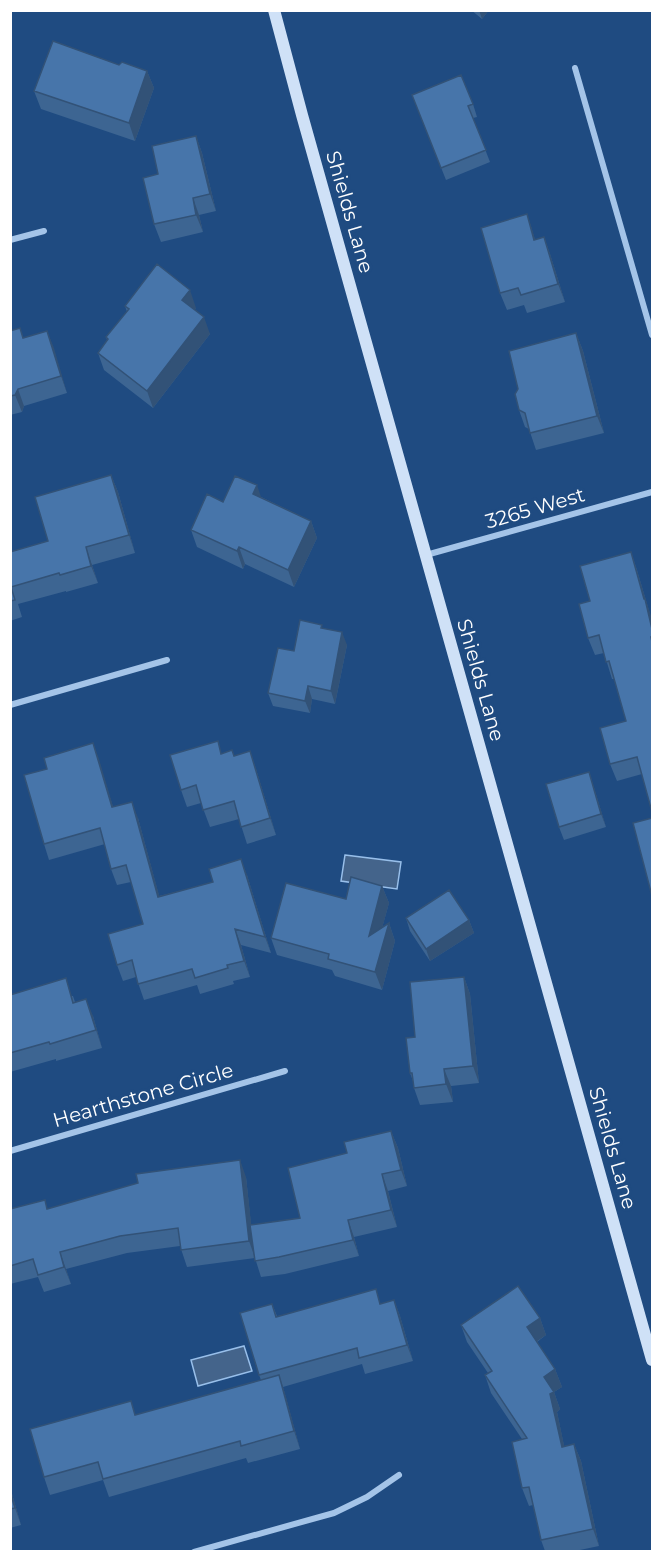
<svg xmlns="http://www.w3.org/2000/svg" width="663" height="1562" font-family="Montserrat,sans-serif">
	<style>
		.water { fill: #44648b; stroke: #98bfea; stroke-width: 1.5 }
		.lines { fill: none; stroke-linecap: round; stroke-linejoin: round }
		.street { stroke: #a4c4e8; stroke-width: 6 }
		.secondary { stroke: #cfe1f7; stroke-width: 12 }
		.wall { fill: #3d6592 }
		.shaded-wall { fill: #325277 }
		.building { fill: #4775aa; stroke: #325277; stroke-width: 1.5 }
		.labels { text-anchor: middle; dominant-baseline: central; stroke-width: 6; stroke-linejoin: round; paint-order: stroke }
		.street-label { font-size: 20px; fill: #fff; stroke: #1f4b81 }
	</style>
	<rect width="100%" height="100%" fill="#1f4b81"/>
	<!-- water -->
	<path class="water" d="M345 855 401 862 397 889 341 881Z
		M244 1346 252 1371 198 1386 191 1360Z"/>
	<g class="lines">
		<!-- street -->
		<path class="street" d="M575 68 652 335
			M10 240 44 231
			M426 555 652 492
			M10 705 167 660
			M10 1151 285 1071
			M194 1552 334 1513 367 1497 399 1475"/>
		<!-- secondary -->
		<path class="secondary" d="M274 10 302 115 652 1360"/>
	</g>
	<!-- wall -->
	<path class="wall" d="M471 10H489L482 19Z
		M119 65 147 71 154 88 135 141 41 109 34 91Z
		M473 104 477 117 473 118 490 162 446 180 417 107Z
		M196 136 202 153 216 211 199 215 203 232 161 242 154 224 158 174Z
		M527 214 535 240 544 237 550 254 565 302 527 313 524 305 507 310 500 293Z
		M125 306 196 308 194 310 210 334 153 408 104 370 98 353 107 340 106 337 127 312Z
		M10 331 24 338 47 331 67 393 24 406 22 412 10 415Z
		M576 333 583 351 604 433 536 450 529 429 525 427 519 410Z
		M111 475 118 492 135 553 92 565 98 583 66 592V591L18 604 22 617 10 621V552L48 541Z
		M261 497 311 521 317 538 294 587 245 564 243 569 197 547 191 530 223 502Z
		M631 552 637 570 652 621V812L642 774 617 781 610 764 626 721 614 679H612L604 653 595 655 588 638 590 601Z
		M323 628 347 645 335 704 312 699 310 713 273 706 268 693 294 651Z
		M93 743 113 807 138 818 159 896 247 875 271 953 241 945 250 977 233 981 234 984 200 994 197 985 144 1000 136 977 123 981 117 965 143 924 131 882 117 885 111 869 105 844 49 860 44 844 47 769Z
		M250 751 256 769 276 835 247 844 239 819 210 827 201 803 187 807 181 790 222 753 234 756Z
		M589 772 606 827 564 840 559 827Z
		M382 886 389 903 382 928 389 923 395 941 382 990 335 976 332 970 277 955 271 938 346 899Z
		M406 918 469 920 474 933 430 961 410 931Z
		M464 977 470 994 479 1083 451 1086 453 1102 420 1105 414 1088 413 1081 410 1073 415 1037Z
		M10 995 73 996 75 1002 93 1016 102 1048 56 1061V1059L10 1072Z
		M391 1131 398 1148 407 1186 388 1191 397 1227 354 1237 359 1256 285 1274 261 1277 255 1258 187 1267 180 1246 127 1253 66 1269 71 1284 44 1292 38 1277 10 1284V1209H48L246 1177 251 1225 300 1218 347 1153Z
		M394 1300 400 1316 413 1361 365 1374 362 1364 283 1387 300 1449 248 1463 246 1458 109 1497 103 1480 50 1495 44 1477 136 1415 261 1380 259 1375 272 1304 277 1316 381 1304Z
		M540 1318 546 1335 537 1342 555 1369 562 1387 554 1392 560 1409 557 1412 564 1446 574 1444 581 1461 599 1546 575 1551H545L541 1540 533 1505 529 1506 522 1488V1439L491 1393 485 1375 488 1373 467 1342 461 1325Z
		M10 1487 21 1525 10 1528Z"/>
	<!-- shaded-wall -->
	<path class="shaded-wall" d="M479 10H489L482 19Z
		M147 71 154 88 135 141 129 123Z
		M196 136 202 153 216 211 210 194Z
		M193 198 199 215 203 232 196 215Z
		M527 214 533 232 540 257 534 240Z
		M544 237 550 254 565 302 558 284Z
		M190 290 196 308 189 318 182 300Z
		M204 317 210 334 153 408 147 391Z
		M47 331 54 348 67 393 61 376Z
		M576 333 583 351 604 433 597 416Z
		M18 389 24 406 22 412 15 395Z
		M111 475 118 492 135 553 129 535Z
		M257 485 263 503 253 494Z
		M311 521 317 538 294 587 288 570Z
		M86 547 98 583 91 566Z
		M239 547 245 564 243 569 237 551Z
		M631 552 651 616 652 621V629Z
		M342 632 347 645 335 704 331 691Z
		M308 686 312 699 310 713 305 701Z
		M93 743 99 759 118 823 112 807Z
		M250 751 256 769 276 835 270 818Z
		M589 772 593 784 606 827 601 814Z
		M132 802 138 818 164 913 158 897Z
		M241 859 247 875 271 953 265 937Z
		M382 886 389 903 375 954 369 936Z
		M469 920 474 933 430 961 426 949Z
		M389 923 395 941 382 990 375 972Z
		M235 929 241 945 250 977 244 961Z
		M464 977 470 994 479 1083 473 1066Z
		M86 999 93 1016 102 1048 96 1030Z
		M444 1069 451 1086 453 1102 446 1084Z
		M391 1131 398 1148 407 1186 401 1170Z
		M240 1160 246 1177 255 1258 249 1241Z
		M382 1174 388 1191 397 1227 391 1210Z
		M348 1220 354 1237 359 1256 353 1240Z
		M60 1252 66 1269 71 1284 64 1267Z
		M394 1300 400 1316 413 1361 407 1345Z
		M540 1318 546 1335 533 1344 527 1327Z
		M555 1369 562 1387 554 1392 560 1409 557 1412 568 1464 562 1447 544 1377Z
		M279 1375 285 1393 300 1449 294 1431Z
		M574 1444 581 1461 599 1546 593 1529Z
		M10 1487 21 1525 15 1508 10 1492Z"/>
	<!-- building -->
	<path class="building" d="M53 41 119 65 122 62 147 71 129 123 34 91Z
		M461 75 473 104 468 106 486 150 441 168 412 95Z
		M196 136 210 194 193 198 196 215 154 224 143 178 158 174 152 146Z
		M527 214 534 240 544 237 558 284 521 295 518 288 500 293 481 228Z
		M157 264 190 290 182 300 204 317 147 391 98 353 108 339 106 337 129 309 125 306Z
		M20 328 23 338 47 331 61 376 18 389 15 395 10 396V331Z
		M576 333 597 416 530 433 525 413 519 410 515 394 518 389 509 351Z
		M111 475 129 535 86 547 91 566 60 575 59 573 11 587 15 600 10 601V552L48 541 35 497Z
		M235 476 257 485 253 494 311 521 288 570 239 547 237 551 191 530 207 494 223 502Z
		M631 552 644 599H645L652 629V637H651L652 642V812L637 757 610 764 600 728 626 721 609 661 606 662 599 635 588 638 579 604 590 601 580 566Z
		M300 620 322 625 321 628 342 632 331 691 308 686 305 701 268 693 278 648 294 651Z
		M218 741 221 754 232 750 234 756 250 751 270 818 241 827 234 801 203 810 196 785 181 790 170 755Z
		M93 743 112 807 132 802 158 897 213 882 209 869 241 859 265 937 235 929 244 961 227 965 228 968 195 978 192 969 138 984 132 960 117 965 108 934 143 924 126 865 111 869 100 828 44 844 24 775 47 769 44 758Z
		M589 772 601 814 559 827 546 784Z
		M652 818V896L633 823Z
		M351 877 382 886 369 936 389 923 375 972 328 959 329 954 271 938 286 883 346 899Z
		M449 890 469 920 426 949 406 918Z
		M464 977 473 1066 444 1069 446 1084 414 1088 412 1073H410L406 1038 415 1037 410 982Z
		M66 978 73 1003 86 999 96 1030 50 1044 49 1042 10 1053V995Z
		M391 1131 401 1170 382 1174 391 1210 348 1220 353 1240 279 1257 255 1261 250 1225 300 1218 288 1168 347 1153 344 1142Z
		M240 1160 249 1241 181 1250 178 1228 120 1236 60 1252 64 1267 38 1275 33 1259 10 1266V1209L45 1200 47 1209 138 1183 136 1174Z
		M518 1286 540 1318 527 1327 555 1369 544 1377 554 1392 550 1394 562 1447 574 1444 593 1529 541 1540 529 1487 522 1488 512 1442 527 1438 485 1375 492 1371 461 1325Z
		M376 1289 380 1304 394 1300 407 1345 359 1358 357 1348 259 1375 240 1313 272 1304 276 1317Z
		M279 1375 294 1431 241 1446 240 1441 103 1479 98 1462 44 1477 30 1429 131 1401 135 1415Z
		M10 1492 15 1508 10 1509Z"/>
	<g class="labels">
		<!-- street labels -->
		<g class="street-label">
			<text transform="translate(350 212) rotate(74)">Shields Lane</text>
			<text transform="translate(535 508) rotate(-16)">3265 West</text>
			<text transform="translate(481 680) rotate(74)">Shields Lane</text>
			<text transform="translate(143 1095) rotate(-16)">Hearthstone Circle</text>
			<text transform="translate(613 1148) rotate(74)">Shields Lane</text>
		</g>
	</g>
	<!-- border -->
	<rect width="663" height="1562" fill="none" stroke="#ffffff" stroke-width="24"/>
</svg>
